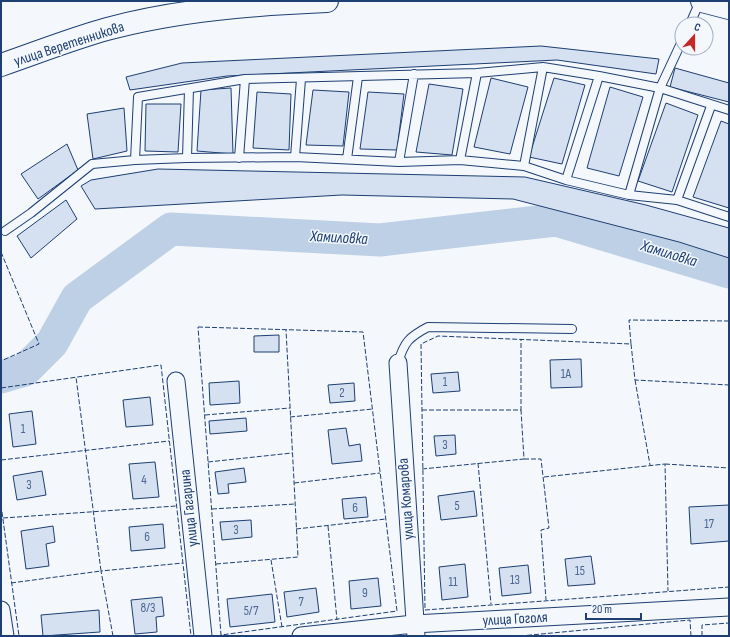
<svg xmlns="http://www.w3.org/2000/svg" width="730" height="637" font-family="'Sofia Sans Condensed',sans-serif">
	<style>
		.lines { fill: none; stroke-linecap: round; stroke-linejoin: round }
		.river { stroke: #bed0e5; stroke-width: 33 }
		.building { fill: #d5e0f0; stroke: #1d3f73 }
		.service-casing { stroke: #1d3f73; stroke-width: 10 }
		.minor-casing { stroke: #1d3f73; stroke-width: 19 }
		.secondary-casing { stroke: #1d3f73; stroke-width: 24 }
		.service { stroke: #f4f7fb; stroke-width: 8 }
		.minor { stroke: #f4f7fb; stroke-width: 17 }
		.secondary { stroke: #f4f7fb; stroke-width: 22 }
		.fence { stroke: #1d3f73; stroke-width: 1; stroke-dasharray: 5 2; stroke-linecap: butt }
		.labels { text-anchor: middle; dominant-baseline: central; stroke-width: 3; stroke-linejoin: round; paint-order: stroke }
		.number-label { font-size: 13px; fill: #4b6792 }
		.street-label { font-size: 15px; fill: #1d3f73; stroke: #f4f7fb }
		.water-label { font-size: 16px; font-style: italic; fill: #1d3f73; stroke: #f4f7fb }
	</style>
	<rect width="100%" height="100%" fill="#f4f7fb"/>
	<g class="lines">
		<!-- river -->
		<path class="river" d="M1 377 25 370 52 343 77 298 171 229 380 240 556 220 729 272"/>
	</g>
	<!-- building -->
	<path class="building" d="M541 46 659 59 656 74 557 60 227 76 130 90 126 77 182 63Z
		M675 68 729 83V102L670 87Z
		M491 78 528 87 510 154 474 147Z
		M554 78 585 85 562 164 529 157Z
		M429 84 463 89 452 155 416 152Z
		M610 87 643 97 619 176 587 168Z
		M231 88 233 154 197 151 201 90Z
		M313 90 349 92 343 146 306 145Z
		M257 92 291 94 289 150 253 148Z
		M368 92 404 94 397 150 360 149Z
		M666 103 698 115 672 192 638 181Z
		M146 104H181L178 152 145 151Z
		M124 108 127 151 93 159 87 114Z
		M721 121 729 124V208L693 197Z
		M67 144 78 170 38 199 21 174Z
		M158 169 525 177 646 205 729 228V258L679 242 513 199 342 195 95 209 81 186 91 180Z
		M66 200 77 219 31 258 17 236Z
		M279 335V352H254V336Z
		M581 359 582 387 551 388 550 360Z
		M458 372 460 391 433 393 431 374Z
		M239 381 240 403 210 405 209 383Z
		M354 383 355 401 330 403 328 385Z
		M150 397 153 425 126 427 123 400Z
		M32 411 36 444 13 447 9 414Z
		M246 418 247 431 210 434 209 421Z
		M346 428 349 446 360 444 362 461 332 464 328 430Z
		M455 435 456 454 436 456 434 436Z
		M155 462 159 497 133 499 129 464Z
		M244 468 246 482 228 484 229 493 218 494 215 472Z
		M42 471 46 495 17 500 13 476Z
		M474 491 477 516 441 520 438 496Z
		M366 497 368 517 344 519 342 499Z
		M729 505V541L691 544 689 507Z
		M251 520 252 537 222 540 220 522Z
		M163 524 165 548 131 551 129 527Z
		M53 526 55 542 46 544 49 566 26 569 21 531Z
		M591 556 595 584 568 586 565 559Z
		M465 564 468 597 442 600 439 567Z
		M528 565 531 593 502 596 499 568Z
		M378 578 381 606 351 609 349 581Z
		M316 588 319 612 287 617 284 592Z
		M272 594 275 622 230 627 227 599Z
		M162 597 164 616 156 617 157 632 135 634 131 600Z
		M99 610 100 632 43 636 41 615Z"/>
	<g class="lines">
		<defs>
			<path id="service" d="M690 24 700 1
				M295 157 301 79
				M187 158 189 89
				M239 158 245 79
				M347 159 358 77
				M135 160 138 97 245 79 477 73 543 67 599 76 660 88 729 110
				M460 160 477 73
				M399 162 414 74
				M524 166 543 67
				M566 180 599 76
				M629 195 660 88 682 41
				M677 200 711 106
				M5 231 31 213 92 164 135 160 187 158 295 157 399 162 460 160 524 166 566 180 629 195 677 200 729 217
				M398 363C404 342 409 337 428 327L572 329"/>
			<path id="minor" d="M398 363 416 636
				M176 381 203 636
				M1 610 5 636
				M301 636 414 624 729 607"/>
			<path id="secondary" d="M702 1 729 8
				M1 65C36 53 71 39 107 29 177 10 255 4 327 1"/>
		</defs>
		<!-- service casing -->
		<use href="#service" class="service-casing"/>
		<!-- minor casing -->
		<use href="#minor" class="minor-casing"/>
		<!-- secondary casing -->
		<use href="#secondary" class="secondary-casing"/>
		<!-- service -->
		<use href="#service" class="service"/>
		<!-- minor -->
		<use href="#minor" class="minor"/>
		<!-- secondary -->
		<use href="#secondary" class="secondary"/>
		<!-- fence -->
		<path class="fence" d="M1 252 39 344 1 361
			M729 321 629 320 631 344 438 336 421 344 425 610 729 587
			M198 327 363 332 397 611 221 635Z
			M631 344 635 380 729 385
			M635 380 650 465
			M1 388 161 365 191 636
			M422 410H521V339
			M205 415 290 408
			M290 417 373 409
			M524 459H541L549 528 541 530 546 600
			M1 460 169 441
			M208 462 292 453
			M478 463 491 604
			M665 464 729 468
			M422 469 524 459 521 410
			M544 477 665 464 668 591
			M294 483 380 473
			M1 505 19 636
			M212 509 295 504
			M3 518 176 506
			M328 526 337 620
			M296 529 386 519
			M271 560 282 627
			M216 564 298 557 286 330
			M11 583 101 571 76 377
			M113 636 101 571 183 563
			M520 636 690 620 691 636
			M702 636V625L729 623"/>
	</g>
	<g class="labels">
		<!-- number labels -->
		<g class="number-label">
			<text x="566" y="374">1А</text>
			<text x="445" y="382">1</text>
			<text x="342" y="393">2</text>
			<text x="23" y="429">1</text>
			<text x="445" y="445">3</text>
			<text x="144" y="480">4</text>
			<text x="29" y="485">3</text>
			<text x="457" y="506">5</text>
			<text x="355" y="508">6</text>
			<text x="709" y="524">17</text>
			<text x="236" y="530">3</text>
			<text x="147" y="537">6</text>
			<text x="580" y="571">15</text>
			<text x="515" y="580">13</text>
			<text x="453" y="582">11</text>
			<text x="365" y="593">9</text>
			<text x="301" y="602">7</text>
			<text x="148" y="608">8/3</text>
			<text x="251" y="611">5/7</text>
		</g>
		<!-- street labels -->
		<g class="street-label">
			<text transform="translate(69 44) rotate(-18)">улица Веретенникова</text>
			<text transform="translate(406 499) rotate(-94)">улица Комарова</text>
			<text transform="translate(189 508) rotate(-96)">улица Гагарина</text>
			<text transform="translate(515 619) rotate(-3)">улица Гоголя</text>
		</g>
		<!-- water labels -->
		<g class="water-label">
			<text transform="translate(339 238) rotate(3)">Хамиловка</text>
			<text transform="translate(669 254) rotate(17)">Хамиловка</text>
		</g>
	</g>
	<!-- border -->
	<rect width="730" height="637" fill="none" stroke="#1d3f73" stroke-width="4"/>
	<!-- north arrow -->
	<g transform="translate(694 36) rotate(21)"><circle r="19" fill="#f4f7fb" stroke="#9eadc5"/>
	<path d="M0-3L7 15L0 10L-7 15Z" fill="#c62828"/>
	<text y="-6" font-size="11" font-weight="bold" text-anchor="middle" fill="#1d3f73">С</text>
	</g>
	<!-- scale -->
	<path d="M586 613v6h55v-6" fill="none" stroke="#1d3f73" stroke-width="2"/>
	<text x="592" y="613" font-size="12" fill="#1d3f73" stroke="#f4f7fb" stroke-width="3" paint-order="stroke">20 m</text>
</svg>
